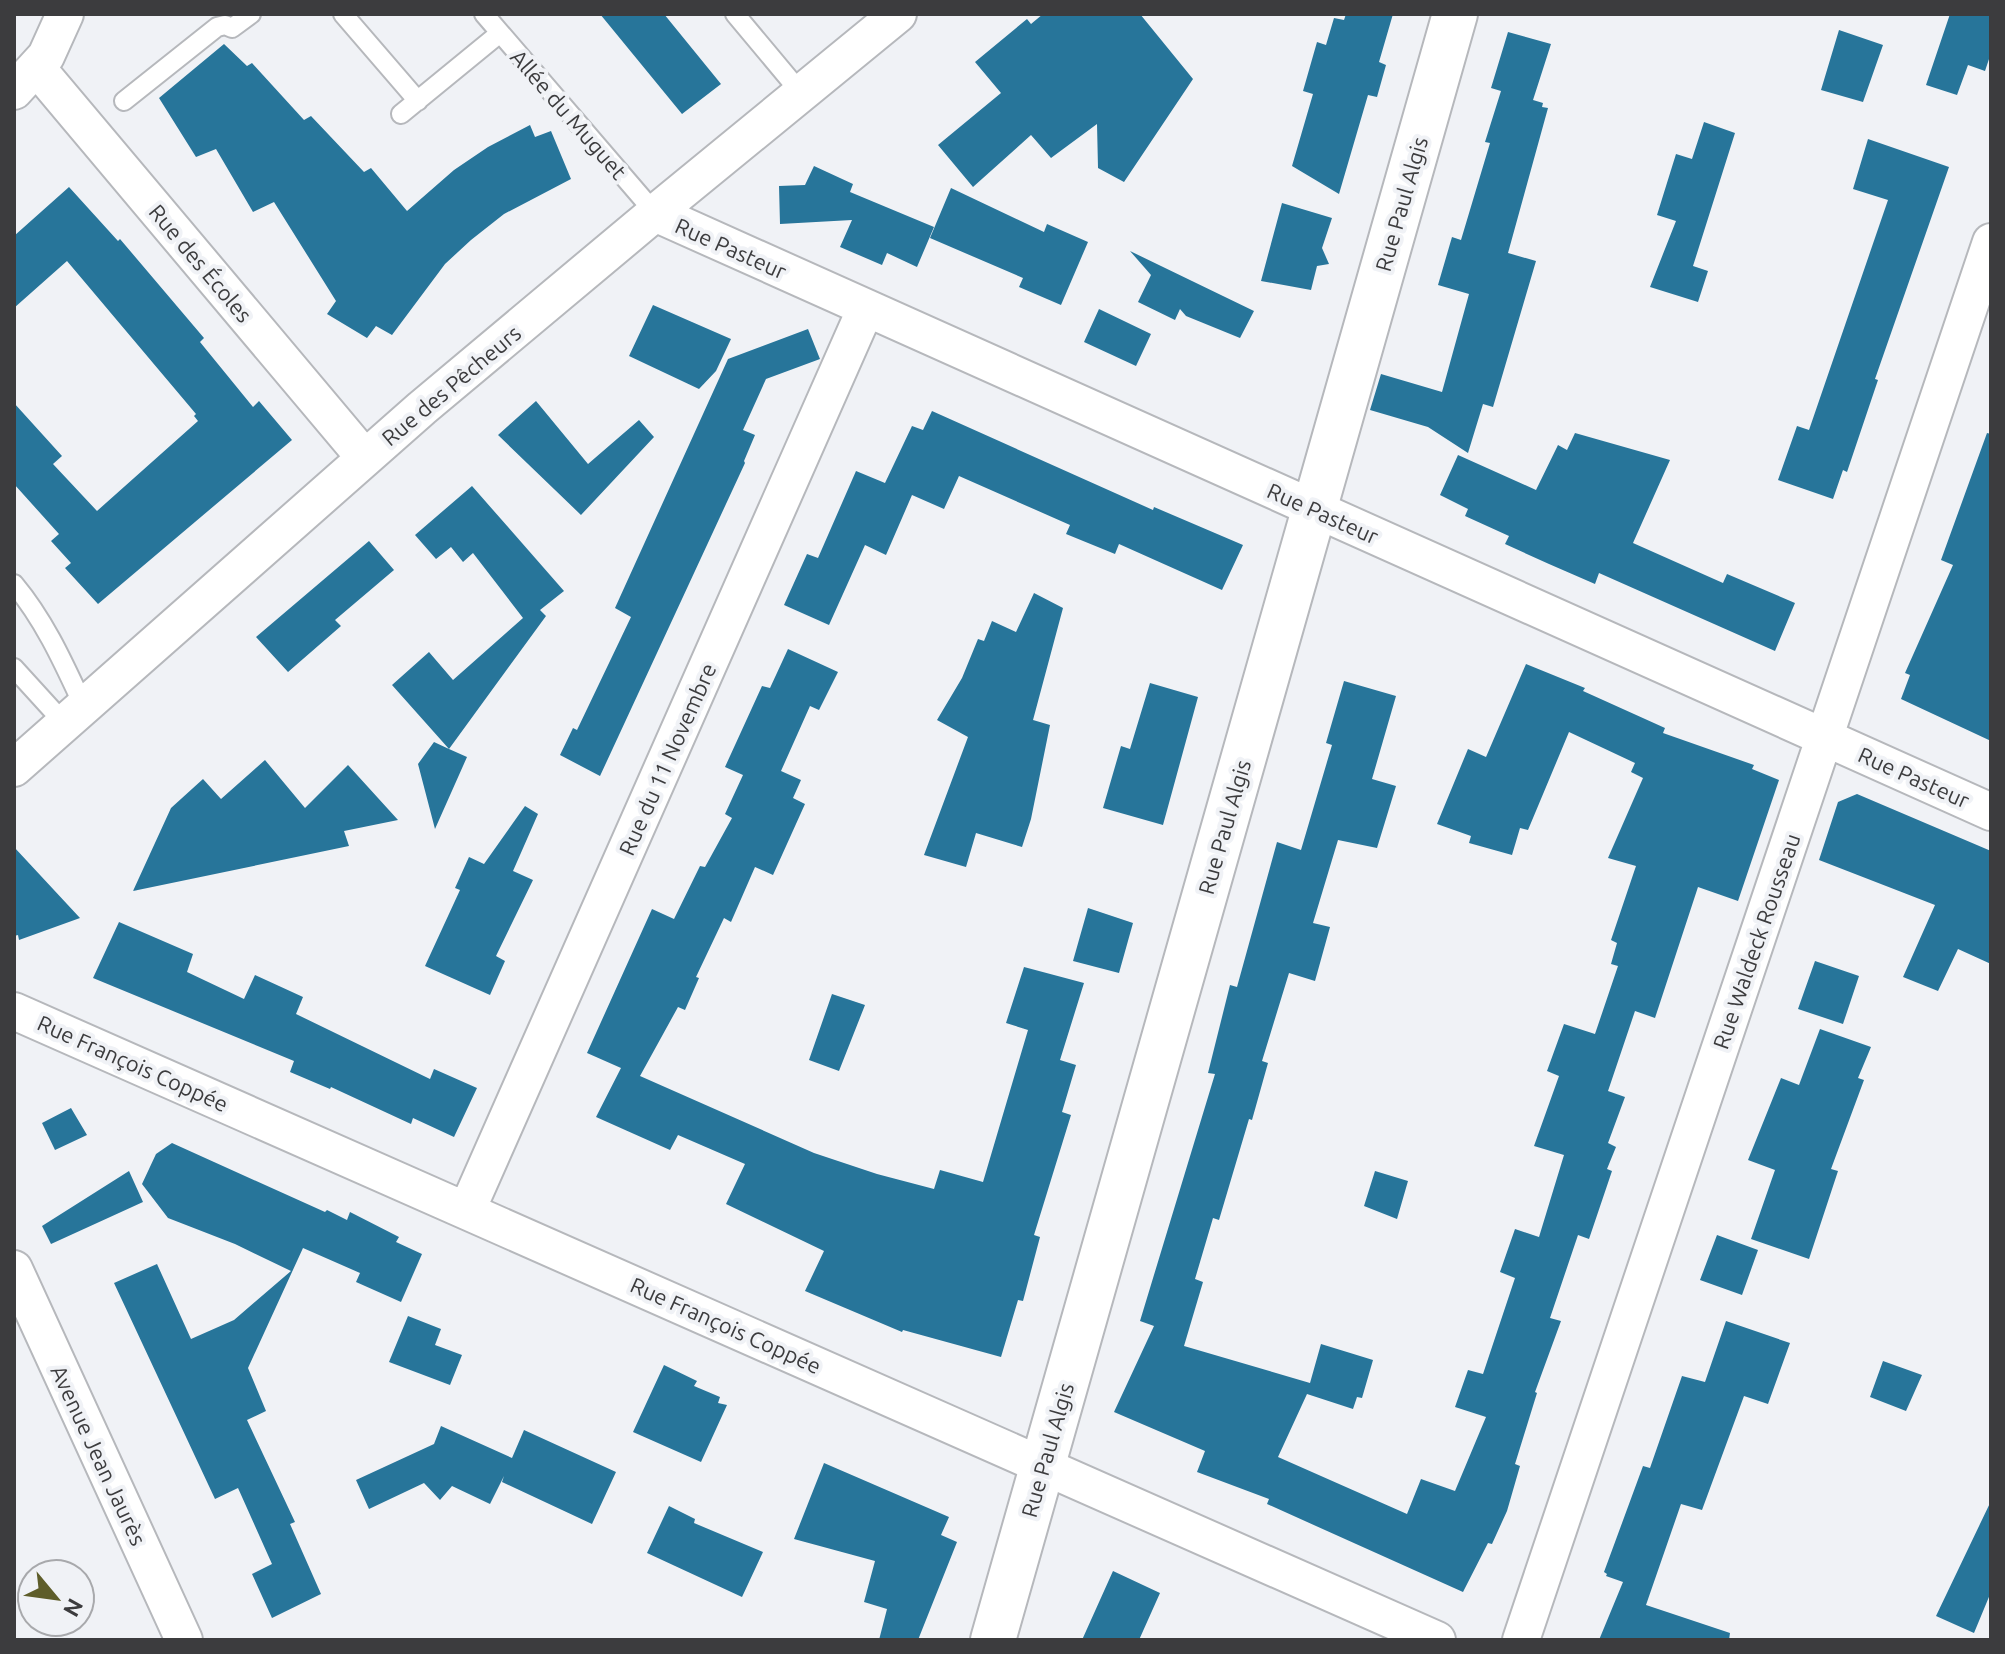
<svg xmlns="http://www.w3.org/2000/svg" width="2005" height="1654" font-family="Ubuntu,sans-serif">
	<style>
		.building { fill: #27759a }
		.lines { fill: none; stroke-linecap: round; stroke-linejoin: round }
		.lane-casing { stroke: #b6b8bc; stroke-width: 22 }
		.street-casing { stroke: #b6b8bc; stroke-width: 40 }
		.secondary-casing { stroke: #b6b8bc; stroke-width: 48 }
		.lane { stroke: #fff; stroke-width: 18 }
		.street { stroke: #fff; stroke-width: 36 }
		.secondary { stroke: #fff; stroke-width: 44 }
		.labels { text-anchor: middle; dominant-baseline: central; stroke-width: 8; stroke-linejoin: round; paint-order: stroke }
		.street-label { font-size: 22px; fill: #3c3c3e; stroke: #f0f2f6 }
	</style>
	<rect width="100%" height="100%" fill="#f0f2f6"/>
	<!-- building -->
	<path class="building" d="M600 14H664L721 84 682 114Z
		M1043 14H1140L1193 79 1124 182 1098 168 1097 124 1051 158 1031 135 973 187 938 145 1001 93 975 62 1027 19 1031 24Z
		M1346 14H1393L1379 62 1386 65 1377 97 1368 95 1339 194 1292 166 1313 94 1303 91 1317 42 1326 45 1334 18 1344 20Z
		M1950 14H1991V53L1985 71 1968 65 1957 95 1926 85Z
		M1839 30 1883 45 1863 102 1821 90Z
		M1508 32 1551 44 1533 100 1543 103 1542 107 1548 108 1508 253 1536 261 1493 407 1483 404 1468 453 1428 427 1370 410 1381 374 1442 392 1469 294 1438 285 1452 237 1461 240 1490 143 1485 142 1501 91 1491 88Z
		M224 44 247 66 252 63 304 120 311 116 364 172 371 168 407 211 454 170 488 147 530 125 535 137 551 131 571 179 504 214 471 240 445 264 392 335 376 326 367 338 327 314 336 301 274 202 253 212 216 149 196 157 159 98Z
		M1704 122 1735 133 1693 266 1708 271 1698 302 1650 287 1676 221 1657 215 1676 154 1692 159Z
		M1868 139 1949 167 1875 379 1878 380 1847 472 1843 470 1833 499 1778 480 1797 426 1809 430 1888 200 1853 189Z
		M814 166 853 184 850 192 934 227 917 267 887 253 882 265 840 247 852 220 780 224 779 186 805 185Z
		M69 187 118 241 120 239 204 338 200 342 253 407 259 401 292 440 98 604 65 568 71 563 51 541 59 534 14 484V403L62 456 53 464 97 511 198 421 194 416 196 414 67 261 14 308V236Z
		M951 188 1044 232 1047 224 1088 242 1061 305 1019 287 1023 278 930 238Z
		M1282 203 1332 218 1322 248 1329 264 1317 266 1311 290 1261 281Z
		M1130 251 1254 311 1240 338 1186 316 1180 309 1175 320 1138 302 1151 275Z
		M653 305 731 339 716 371 699 389 629 356Z
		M1099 309 1151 334 1136 366 1084 342Z
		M808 329 820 359 766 379 743 430 755 435 744 461 745 463 600 776 560 755 573 728 577 730 631 617 615 608 728 359Z
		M536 401 588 464 639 420 654 437 581 515 498 435Z
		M932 411 1153 510 1154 507 1243 545 1222 590 1119 544 1115 554 1066 534 1070 525 959 476 944 509 912 495 886 555 865 545 829 625 784 605 807 554 818 558 856 471 885 483 912 426 923 430Z
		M1575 433 1670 460 1633 543 1723 583 1727 574 1795 603 1775 651 1599 573 1595 584 1549 564 1505 544 1509 536 1465 516 1468 509 1440 495 1458 455 1536 490 1558 445 1567 450Z
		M1987 433 1991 434V741L1901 699 1910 675 1905 673 1953 565 1941 560Z
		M472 486 564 591 540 610 546 616 449 749 467 757 435 829 418 764 434 742 449 749 392 685 429 652 453 680 523 618 473 553 463 562 451 547 436 559 415 535Z
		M369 541 394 570 335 620 341 626 288 672 256 637Z
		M1034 593 1063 608 1033 720 1050 725 1031 819 1022 847 976 833 966 867 924 855 968 737 937 720 962 678 978 639 984 641 992 621 1016 632Z
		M788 649 838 672 819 710 810 706 781 771 801 780 793 798 805 804 773 875 755 867 731 922 724 918 696 977 699 978 685 1010 678 1007 640 1076 814 1153 877 1174 934 1189 940 1170 983 1182 1028 1030 1006 1023 1024 967 1084 983 1060 1060 1076 1065 1062 1112 1071 1115 1034 1235 1040 1237 1023 1301 1018 1300 1001 1357 903 1330 902 1332 805 1291 824 1251 726 1204 745 1164 678 1135 670 1150 596 1117 621 1068 587 1053 652 909 674 919 700 866 705 867 732 818 725 814 743 775 725 767 762 686 770 688Z
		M1526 664 1585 688 1583 691 1665 728 1663 733 1754 765 1752 769 1779 780 1738 901 1698 887 1655 1018 1635 1011 1608 1091 1625 1097 1608 1143 1616 1147 1607 1169 1612 1171 1589 1239 1578 1235 1550 1318 1561 1321 1535 1392 1537 1393 1515 1464 1520 1466 1507 1511 1492 1544 1488 1543 1463 1592 1267 1504 1269 1499 1197 1472 1205 1451 1114 1412 1154 1326 1140 1321 1215 1074 1208 1073 1230 985 1237 987 1277 842 1301 850 1332 745 1326 743 1344 681 1396 696 1372 779 1396 786 1377 848 1338 840 1313 923 1330 927 1315 981 1289 973 1262 1061 1268 1063 1252 1120 1249 1119 1219 1220 1213 1218 1195 1279 1203 1282 1184 1346 1310 1383 1321 1344 1373 1360 1362 1398 1357 1397 1353 1409 1307 1394 1278 1457 1407 1514 1421 1479 1455 1491 1486 1417 1455 1407 1468 1370 1483 1374 1515 1278 1500 1272 1515 1229 1539 1237 1564 1155 1534 1146 1559 1076 1547 1071 1564 1024 1595 1034 1618 966 1611 964 1617 943 1611 940 1636 866 1608 858 1643 778 1631 772 1635 763 1569 732 1528 830 1520 828 1512 855 1469 843 1471 836 1437 824 1468 749 1486 757Z
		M1150 683 1198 697 1163 825 1103 808 1121 746 1130 749Z
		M265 760 305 808 348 765 398 820 344 831 349 846 133 891 171 808 203 779 221 799Z
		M1857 794 1991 851V964L1958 949 1938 991 1903 977 1935 905 1819 860 1838 802Z
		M525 806 538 814 513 871 533 880 496 956 505 961 490 995 425 966 460 890 455 888 469 857 484 864Z
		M14 847 80 918 19 940 18 935 14 936Z
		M1088 908 1133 923 1119 973 1073 961Z
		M119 922 193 954 187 972 244 999 255 975 303 997 296 1014 430 1079 434 1069 477 1088 454 1137 413 1118 411 1124 331 1087 330 1089 290 1072 294 1061 93 978Z
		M1815 961 1859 976 1843 1024 1798 1009Z
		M832 994 865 1005 839 1071 809 1060Z
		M1820 1029 1871 1047 1858 1078 1864 1080 1831 1169 1838 1171 1809 1259 1751 1239 1775 1170 1748 1160 1781 1078 1799 1085Z
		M71 1108 87 1135 55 1150 42 1123Z
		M172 1143 325 1212 327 1210 347 1220 350 1212 399 1237 396 1242 422 1254 401 1302 356 1282 360 1273 303 1248 248 1368 266 1411 247 1420 295 1522 290 1524 321 1594 272 1618 252 1574 272 1564 238 1488 215 1499 114 1283 157 1264 191 1339 234 1320 291 1271 235 1244 168 1218 142 1184 156 1154Z
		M129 1171 143 1202 51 1244 42 1226Z
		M1375 1171 1408 1181 1397 1219 1364 1206Z
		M1717 1235 1758 1250 1742 1295 1700 1280Z
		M408 1316 441 1329 435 1345 462 1355 450 1385 389 1362Z
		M1726 1321 1790 1343 1768 1404 1744 1396 1702 1510 1681 1504 1646 1605 1730 1633 1729 1640H1599L1623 1582 1606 1576 1607 1574 1604 1572 1643 1466 1650 1468 1682 1376 1705 1382Z
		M1883 1361 1922 1375 1906 1411 1870 1397Z
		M664 1365 697 1381 694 1386 720 1397 718 1403 727 1405 701 1462 633 1432Z
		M441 1426 512 1458 524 1430 616 1472 592 1524 502 1482 504 1476 490 1504 452 1486 440 1500 424 1483 369 1509 356 1480 434 1444Z
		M824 1463 949 1517 941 1535 957 1542 918 1640H879L887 1609 864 1602 875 1561 794 1539Z
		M1991 1501V1592L1974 1633 1936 1616Z
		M669 1506 695 1519 694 1523 763 1552 742 1597 647 1553Z
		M1113 1571 1160 1593 1139 1640H1082Z"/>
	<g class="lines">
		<defs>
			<path id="lane" d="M343 14 418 101
				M484 14 655 213
				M735 14 801 93
				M124 101 217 27 225 25 232 28 251 14
				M401 114 500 33
				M14 584C45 621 64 664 84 707
				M14 668 65 724"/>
			<path id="street" d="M37 68 365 458
				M14 91 46 56 65 14
				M655 213 1991 812
				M14 768 422 408 655 213 898 14
				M14 1011 1437 1640
				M467 1210 866 308
				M14 1269 184 1640
				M1521 1640 1991 242"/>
			<path id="secondary" d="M993 1640 1455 14"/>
		</defs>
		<!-- lane casing -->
		<use href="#lane" class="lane-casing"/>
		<!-- street casing -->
		<use href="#street" class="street-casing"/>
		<!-- secondary casing -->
		<use href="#secondary" class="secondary-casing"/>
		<!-- lane -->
		<use href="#lane" class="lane"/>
		<!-- street -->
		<use href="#street" class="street"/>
		<!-- secondary -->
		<use href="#secondary" class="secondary"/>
	</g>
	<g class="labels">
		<!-- street labels -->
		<g class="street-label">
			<text transform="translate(569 114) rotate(49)">Allée du Muguet</text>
			<text transform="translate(1401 204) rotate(-74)">Rue Paul Algis</text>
			<text transform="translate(731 248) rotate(24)">Rue Pasteur</text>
			<text transform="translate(201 263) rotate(50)">Rue des Écoles</text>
			<text transform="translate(451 385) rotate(-40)">Rue des Pêcheurs</text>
			<text transform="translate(1323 513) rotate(24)">Rue Pasteur</text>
			<text transform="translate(667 759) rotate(-66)">Rue du 11 Novembre</text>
			<text transform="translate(1914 777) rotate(24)">Rue Pasteur</text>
			<text transform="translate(1224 827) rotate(-74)">Rue Paul Algis</text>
			<text transform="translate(1756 941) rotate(-71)">Rue Waldeck Rousseau</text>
			<text transform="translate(133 1063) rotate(24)">Rue François Coppée</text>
			<text transform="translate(726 1325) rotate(24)">Rue François Coppée</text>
			<text transform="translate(1047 1450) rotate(-74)">Rue Paul Algis</text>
			<text transform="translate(99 1455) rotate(65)">Avenue Jean Jaurès</text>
		</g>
	</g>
	<!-- border -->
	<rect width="2005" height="1654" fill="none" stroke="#3c3c3e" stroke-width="32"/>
	<!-- north arrow -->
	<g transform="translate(56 1598) rotate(119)"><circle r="38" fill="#f0f2f6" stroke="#a8a9ac" stroke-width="2"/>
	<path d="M0-6L14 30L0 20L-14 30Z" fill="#5e5d2a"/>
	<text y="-12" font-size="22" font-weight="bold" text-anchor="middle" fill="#3c3c3e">N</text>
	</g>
</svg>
